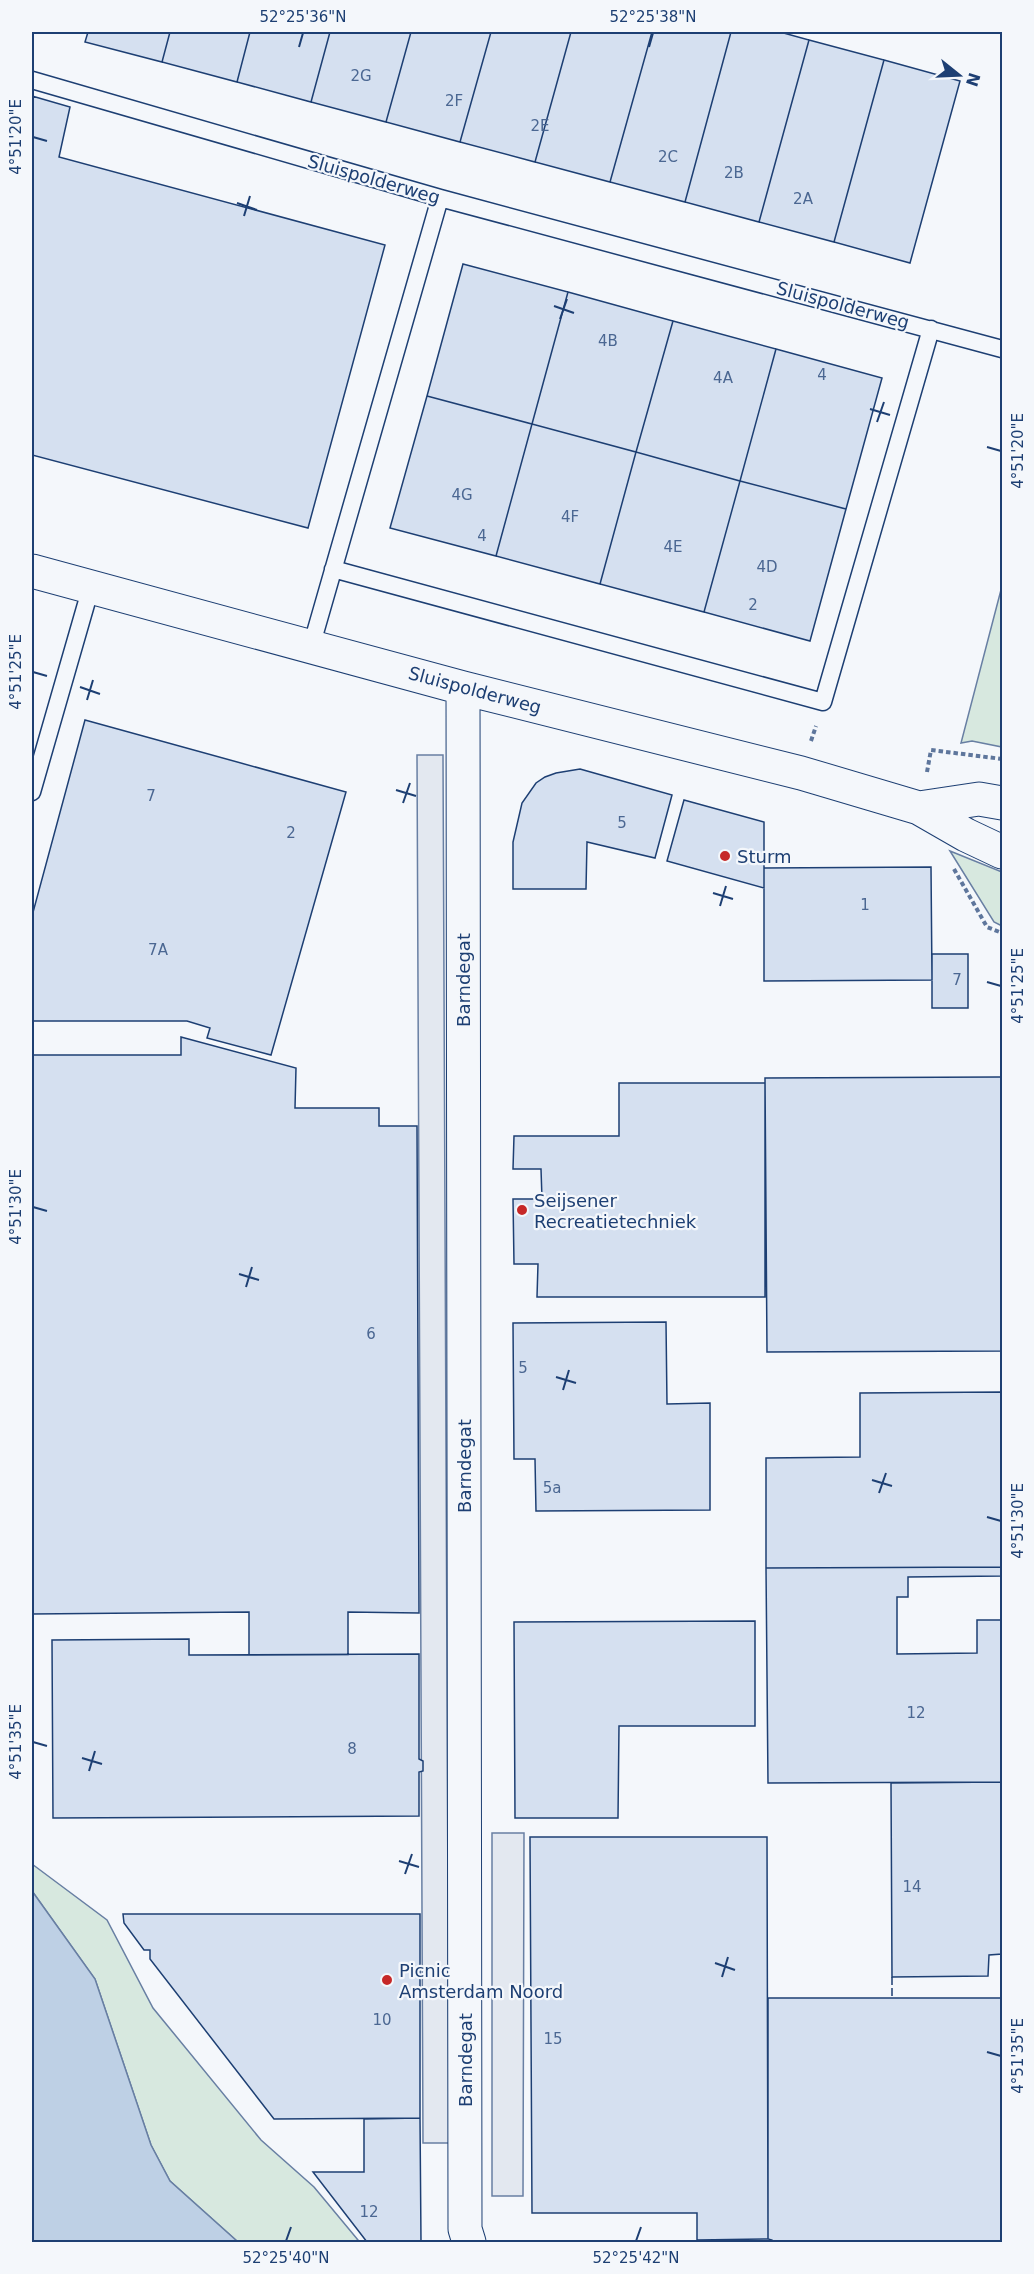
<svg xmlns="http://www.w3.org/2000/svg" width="1034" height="2274" font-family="'DejaVu Sans',sans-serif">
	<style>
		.green { fill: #d7e8df; stroke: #687fa3; stroke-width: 1.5 }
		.parking { fill: #e3e8f0; stroke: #687fa3; stroke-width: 1.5 }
		.water { fill: #bed0e5; stroke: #687fa3; stroke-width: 1.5 }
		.building { fill: #d5e0f0; stroke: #1d3f73; stroke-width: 1.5 }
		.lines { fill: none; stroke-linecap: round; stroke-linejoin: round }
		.lane-casing { stroke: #1d3f73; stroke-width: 19 }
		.street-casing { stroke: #1d3f73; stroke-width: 35 }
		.path { stroke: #5e769c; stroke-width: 4; stroke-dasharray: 4.5 3; stroke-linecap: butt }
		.lane { stroke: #f4f7fb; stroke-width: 16 }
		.street { stroke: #f4f7fb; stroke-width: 33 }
		.fence { stroke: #1d3f73; stroke-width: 1.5; stroke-dasharray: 8 3; stroke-linecap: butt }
		.ticks { fill: none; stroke: #1d3f73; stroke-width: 2 }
		.poi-dot { fill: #c62828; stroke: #f4f7fb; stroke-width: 2 }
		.labels { text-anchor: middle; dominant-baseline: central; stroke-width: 4.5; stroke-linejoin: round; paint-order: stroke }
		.number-label { font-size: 15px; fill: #4b6792 }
		.street-label { font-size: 18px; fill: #1d3f73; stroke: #f4f7fb }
		.poi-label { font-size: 18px; fill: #1d3f73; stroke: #f4f7fb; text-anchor: start }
		.neatline { fill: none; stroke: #1d3f73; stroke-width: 2 }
		.ticks-label { font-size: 15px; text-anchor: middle; fill: #1d3f73 }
	</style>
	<rect width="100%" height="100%" fill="#f4f7fb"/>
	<!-- green -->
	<path class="green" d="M1002 586V747L972 741 961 743Z
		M950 851 1002 872V926L994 922Z
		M32 1864 107 1920 153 2008 261 2140 314 2187 358 2240 354 2242H238L170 2181 151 2145 95 1979 32 1891Z"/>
	<!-- parking -->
	<path class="parking" d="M417 755H443L449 2143H423Z
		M492 1833H524L523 2196H492Z"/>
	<!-- water -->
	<path class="water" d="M32 1891 95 1979 151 2145 170 2181 238 2242H32Z"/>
	<!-- building -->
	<path class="building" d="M88 32H170L162 62 85 42Z
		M170 32H250L237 82 162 62Z
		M250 32H330L311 102 237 82Z
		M330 32H411L386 122 311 102Z
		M411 32H491L460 142 386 122Z
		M491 32H571L535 162 460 142Z
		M571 32H652L610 182 535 162Z
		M652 32H731L685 202 610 182Z
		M731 32H780L809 40 759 222 685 202Z
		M809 40 884 60 834 242 759 222Z
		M884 60 960 81 910 263 834 242Z
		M32 96 70 107 59 157 385 245 308 528 32 455Z
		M463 264 568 292 532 424 427 396Z
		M568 292 673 321 636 452 532 424Z
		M673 321 776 349 740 481 636 452Z
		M776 349 882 378 846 509 740 481Z
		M427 396 532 424 496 556 390 528Z
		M532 424 636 452 600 584 496 556Z
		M636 452 740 481 704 612 600 584Z
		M740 481 846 509 810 641 704 612Z
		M85 720 346 792 271 1055 207 1038 210 1028 187 1021H32V916Z
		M580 769 672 795 655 858 587 842 586 889H513V842L522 803 536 783 545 777 556 773Z
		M684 800 764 822V888L667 861Z
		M931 867 932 980 764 981V868Z
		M932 954H968V1008H932Z
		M181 1037 296 1068 295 1108H379V1126H417L419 1613 348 1612V1655H249V1612L32 1614V1055H181Z
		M999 1077H1002V1351L767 1352 765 1078Z
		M619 1083H765V1297H537L538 1264H514L513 1199H542L541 1169H513L514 1136H619Z
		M666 1322 667 1404 710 1403V1510L536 1511 535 1459H514L513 1323Z
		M1002 1392V1567L766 1568V1458L860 1457V1393Z
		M1002 1567V1576L908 1577V1597H897V1654L977 1653V1620H1002V1782L768 1783 766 1568Z
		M755 1621V1726H619L618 1818H515L514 1622Z
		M189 1639V1655L419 1654V1759L423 1761V1771L419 1772V1816L53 1818 52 1640Z
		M1002 1782V1954L989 1955 988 1976 892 1977 891 1783Z
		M530 1837H767L768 2239 697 2240V2213H532Z
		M123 1914H420V2118L274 2119 150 1959V1950H144L124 1923Z
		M768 1998H1002V2242H772V2240L768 2239Z
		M420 2118 421 2242H367L313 2172H364V2119Z"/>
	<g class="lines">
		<defs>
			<path id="lane" d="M32 80 440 198 1002 349
				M333 569 823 702 931 329
				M311 647 440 198
				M32 792 91 587"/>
			<path id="street" d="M32 571 463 688 801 773 919 808 966 835 1002 852
				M463 688 465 2229 469 2242
				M919 808 979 799 1002 803"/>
		</defs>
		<!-- lane casing -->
		<use href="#lane" class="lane-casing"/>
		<!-- street casing -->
		<use href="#street" class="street-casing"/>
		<!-- path -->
		<path class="path" d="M811 741 816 726
			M927 772 931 750 1002 759
			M954 869 987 927 1002 933"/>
		<!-- lane -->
		<use href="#lane" class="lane"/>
		<!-- street -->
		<use href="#street" class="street"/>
		<!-- fence -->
		<path class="fence" d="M892 1977V1998"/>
	</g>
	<!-- ticks -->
	<path class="ticks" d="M299 47 303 33M649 47 653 33M33 137 47 141M237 203 257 210M244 216 250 196M554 306 574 313M560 319 567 299M870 409 890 415M877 422 884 402M987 447 1001 451M33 672 47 676M80 687 100 694M87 700 93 680M396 790 416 796M403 803 410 783M713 893 733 899M720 906 726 886M987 982 1001 986M33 1207 47 1211M239 1274 259 1280M246 1287 252 1267M556 1377 576 1383M563 1390 569 1370M872 1480 892 1486M879 1493 886 1473M987 1517 1001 1521M33 1742 47 1746M82 1758 102 1764M89 1771 95 1751M399 1861 419 1867M405 1874 412 1854M715 1963 735 1970M722 1977 728 1957M987 2052 1001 2056M286 2241 291 2227M636 2241 641 2227"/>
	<!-- markers -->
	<g class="poi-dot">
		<circle cx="725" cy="856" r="6"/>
		<circle cx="522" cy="1210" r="6"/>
		<circle cx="387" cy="1980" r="6"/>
	</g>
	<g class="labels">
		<!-- number labels -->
		<g class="number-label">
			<text x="361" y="76">2G</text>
			<text x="454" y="101">2F</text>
			<text x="540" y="126">2E</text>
			<text x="668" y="157">2C</text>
			<text x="734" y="173">2B</text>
			<text x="803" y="199">2A</text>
			<text x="608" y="341">4B</text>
			<text x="822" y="375">4</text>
			<text x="723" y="378">4A</text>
			<text x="462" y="495">4G</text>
			<text x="570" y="517">4F</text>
			<text x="482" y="536">4</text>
			<text x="673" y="547">4E</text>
			<text x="767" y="567">4D</text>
			<text x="753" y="605">2</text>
			<text x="151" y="796">7</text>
			<text x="622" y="823">5</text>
			<text x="291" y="833">2</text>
			<text x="865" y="905">1</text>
			<text x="158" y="950">7A</text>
			<text x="957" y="980">7</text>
			<text x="371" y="1334">6</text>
			<text x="523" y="1368">5</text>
			<text x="552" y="1488">5a</text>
			<text x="916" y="1713">12</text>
			<text x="352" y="1749">8</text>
			<text x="912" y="1887">14</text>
			<text x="382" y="2020">10</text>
			<text x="553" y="2039">15</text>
			<text x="369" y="2212">12</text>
		</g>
		<!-- street labels -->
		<g class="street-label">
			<text transform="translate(374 179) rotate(16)">Sluispolderweg</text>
			<text transform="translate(843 305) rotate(15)">Sluispolderweg</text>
			<text transform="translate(475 690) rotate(15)">Sluispolderweg</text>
			<text transform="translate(463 980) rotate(-90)">Barndegat</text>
			<text transform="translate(464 1466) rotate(-90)">Barndegat</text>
			<text transform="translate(465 2060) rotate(-90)">Barndegat</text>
		</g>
		<!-- poi labels -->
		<g class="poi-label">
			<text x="737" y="856">Sturm</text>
			<text x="534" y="1200">Seijsener<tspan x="534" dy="21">Recreatietechniek</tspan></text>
			<text x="399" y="1970">Picnic<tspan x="399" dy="21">Amsterdam Noord</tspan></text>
		</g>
	</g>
	<!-- border -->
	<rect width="1034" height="2274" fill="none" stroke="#f4f7fb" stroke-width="66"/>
	<!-- north arrow -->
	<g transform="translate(959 75) rotate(108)" stroke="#f4f7fb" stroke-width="4.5" paint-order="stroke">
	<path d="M0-4.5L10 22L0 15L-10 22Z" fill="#1d3f73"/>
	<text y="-9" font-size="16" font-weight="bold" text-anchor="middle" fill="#1d3f73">N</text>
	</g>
	<rect x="33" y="33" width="968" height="2208" class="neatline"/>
	<g class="ticks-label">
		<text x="303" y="22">52°25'36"N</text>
		<text x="653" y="22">52°25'38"N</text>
		<text transform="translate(16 137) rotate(-90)" y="5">4°51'20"E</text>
		<text transform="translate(1018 451) rotate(-90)" y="5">4°51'20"E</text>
		<text transform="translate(16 672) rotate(-90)" y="5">4°51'25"E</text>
		<text transform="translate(1018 986) rotate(-90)" y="5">4°51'25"E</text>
		<text transform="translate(16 1207) rotate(-90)" y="5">4°51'30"E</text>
		<text transform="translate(1018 1521) rotate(-90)" y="5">4°51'30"E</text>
		<text transform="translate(16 1742) rotate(-90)" y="5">4°51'35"E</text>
		<text transform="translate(1018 2056) rotate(-90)" y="5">4°51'35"E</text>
		<text x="286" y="2263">52°25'40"N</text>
		<text x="636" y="2263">52°25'42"N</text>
	</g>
</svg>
